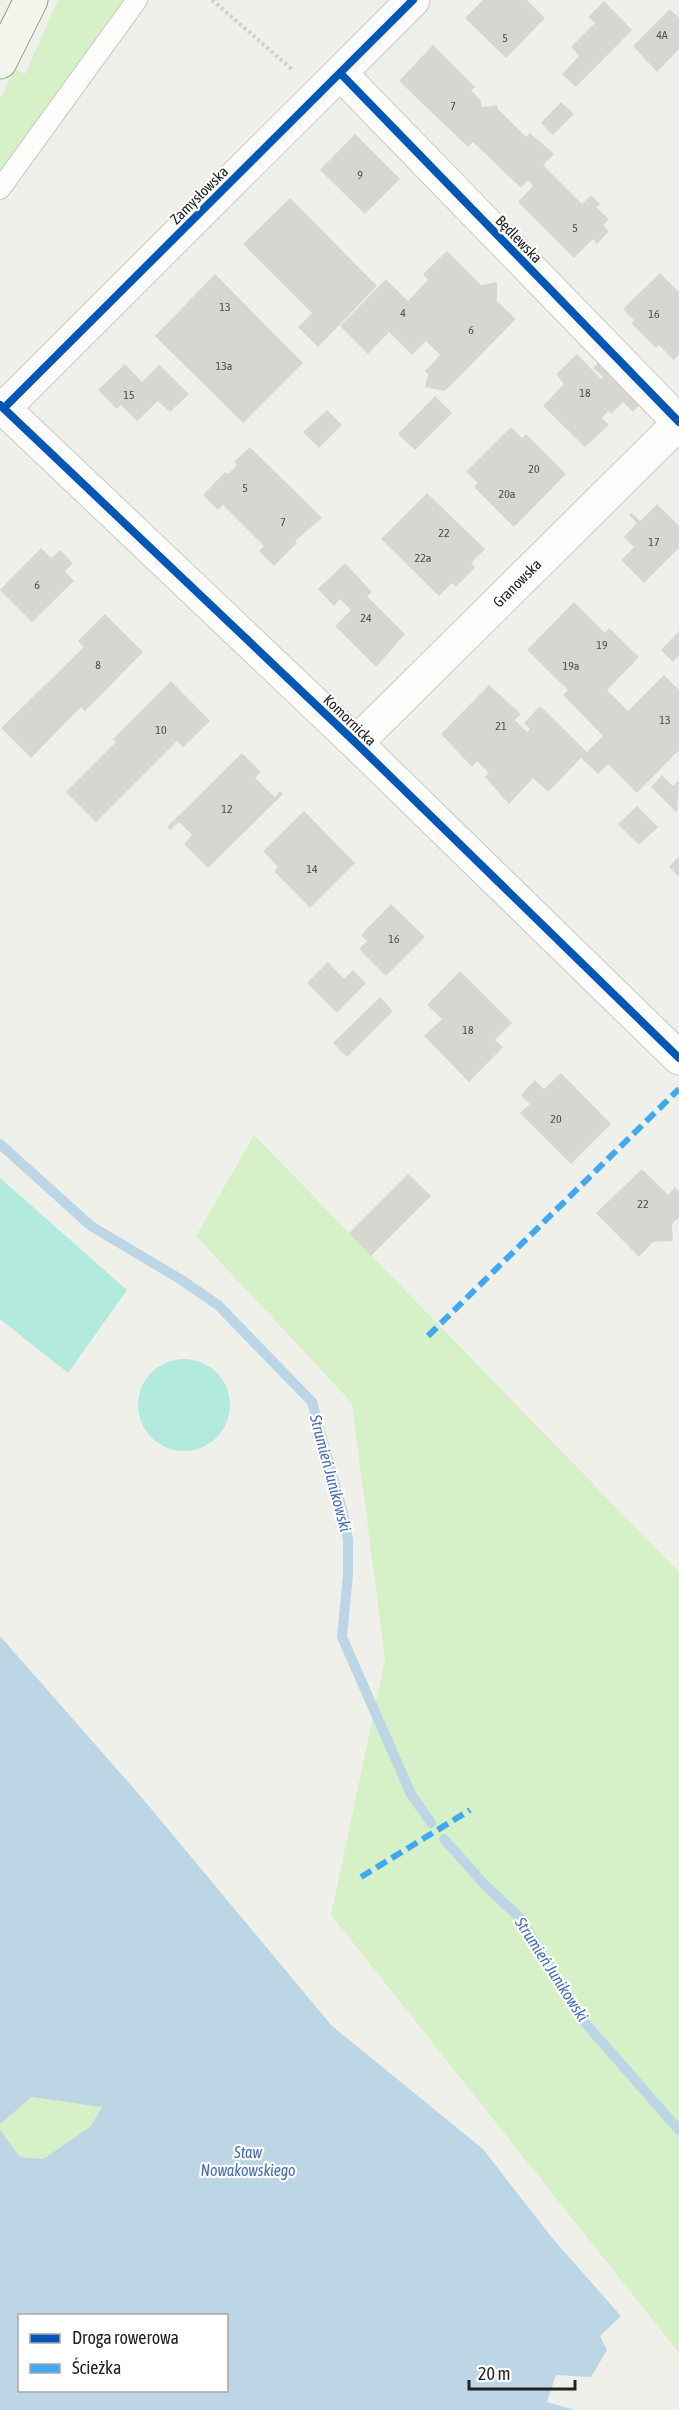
<svg xmlns="http://www.w3.org/2000/svg" width="679" height="2410" font-family="'Asap Condensed',sans-serif">
	<style>
		.grass { fill: #d6f0c8 }
		.pitch { fill: #b2ebdd }
		.water { fill: #bcd6e5; fill-rule: evenodd }
		.lines { fill: none; stroke-linecap: round; stroke-linejoin: round }
		.stream { stroke: #bcd6e5; stroke-width: 10 }
		.building { fill: #d7d6d1 }
		.lane-casing { stroke: #c9c9c7; stroke-width: 22 }
		.street-casing { stroke: #c9c9c7; stroke-width: 35 }
		.secondary-casing { stroke: #959c81; stroke-width: 35 }
		.path { stroke: #d9cdc9; stroke-width: 4; stroke-dasharray: 3 3; stroke-linecap: butt }
		.lane { stroke: #fdfdfc; stroke-width: 20 }
		.street { stroke: #fdfdfc; stroke-width: 33 }
		.secondary { stroke: #f3f5ec; stroke-width: 33 }
		.quiet { stroke: #3fa9f5; stroke-width: 6; stroke-dasharray: 12 6; stroke-linecap: butt }
		.cycleway-casing { stroke: #fff; stroke-width: 11 }
		.cycleway { stroke: #0057b8; stroke-width: 8 }
		.labels { text-anchor: middle; dominant-baseline: central; stroke-width: 4.5; stroke-linejoin: round; paint-order: stroke }
		.number-label { font-size: 12px; fill: #4f4f4e }
		.street-label { font-size: 15px; fill: #222; stroke: #fff }
		.water-label { font-size: 16px; font-style: italic; fill: #446cbb; stroke: #fff }
	</style>
	<rect width="100%" height="100%" fill="#f0f0eb"/>
	<!-- grass -->
	<path class="grass" d="M58 0H127L0 173V99L14 69 25 74Z
		M254 1135 679 1572V2353L331 1915 385 1660 352 1403 196 1236Z
		M32 2097 102 2106 90 2127 43 2159 20 2157 0 2130V2124Z"/>
	<!-- pitch -->
	<path class="pitch" d="M0 1178 127 1290 68 1373 0 1319Z
		M138 1405a46 46 0 1 1 92 0a46 46 0 1 1-92 0Z"/>
	<!-- water -->
	<path class="water" d="M0 1636 143 1799 332 2026 483 2149 553 2239 621 2316 600 2336 607 2350 591 2377 556 2375 547 2402 575 2410H0V2130L20 2157 43 2159 90 2127 102 2107 32 2097 0 2124ZM20 2316H226V2390H20Z"/>
	<g class="lines">
		<!-- stream -->
		<path class="stream" d="M0 1144 91 1226 180 1279 218 1305 312 1402 343 1513 348 1540V1574L342 1637 411 1794 431 1823
			M444 1839 484 1884 521 1919 580 2017 679 2130"/>
	</g>
	<!-- building -->
	<path class="building" d="M483 0H527L545 18 506 58 465 18Z
		M604 1 632 30 576 87 562 74 579 56 571 47 595 23 588 17Z
		M670 9 679 18V49L657 72 633 46Z
		M433 45 475 87 471 90 481 101 482 107 497 105 498 109 526 137 530 133 554 154 543 165 582 204 591 195 600 204 596 207 609 219 603 225 609 231 597 244 593 239 574 258 518 202 533 186 528 180 521 188 473 142 468 147 399 81Z
		M561 102 574 114 553 135 541 123Z
		M355 134 400 179 365 214 320 170Z
		M290 198 377 286 318 347 298 327 312 313 243 244Z
		M447 251 481 285 497 282V301L516 319 445 391 425 387 428 374 425 371 440 355 426 341 412 355 389 332 368 354 340 326 386 279 408 301 428 280 423 274Z
		M660 273 679 292V354L674 360 659 345 656 348 631 323 634 320 623 309Z
		M215 274 303 363 243 423 155 336Z
		M577 354 601 379 603 377 593 368 604 357 645 399 633 412 623 402 611 414 608 411 602 418 609 425 585 447 543 406 564 384 556 374Z
		M125 364 142 382 159 365 189 394 170 412 158 401 137 421 121 405 117 409 98 390Z
		M435 396 452 413 415 450 398 434Z
		M327 410 342 425 319 448 303 432Z
		M511 427 522 438 526 434 566 474 514 527 474 487 478 483 466 472Z
		M250 447 322 518 295 541 297 543 274 566 259 551 264 546 223 505 218 510 203 495 225 472 228 474 237 465 234 462Z
		M427 493 485 549 471 563 475 567 456 587 452 583 439 596 381 539Z
		M657 504 679 526V548L644 583 621 560 634 547 624 537 637 523 629 515 632 513 640 521Z
		M41 548 51 558 60 550 73 563 65 571 74 581 32 622 0 590Z
		M345 563 372 592 367 596 405 634 376 667 335 626 351 610 340 599 334 606 318 589Z
		M574 602 605 633 609 628 639 657 607 690 628 711 664 675 679 690V750L637 793 608 764 598 774 581 758 548 792 533 778 509 804 485 777 489 773 477 761 472 767 441 734 489 685 521 714 515 720 527 732 530 729 524 723 540 706 587 752 603 736 563 695 568 690 527 650Z
		M105 614 143 652 85 711 81 707 31 758 1 728 84 647 78 641Z
		M679 631V655L673 662 661 650Z
		M171 681 210 721 183 747 177 741 96 822 66 792 116 742 113 739Z
		M242 753 261 772 255 778 275 797 280 791 283 794 208 868 184 844 192 835 179 822 170 830 167 827Z
		M662 775 673 786 679 780 677 813 651 787Z
		M637 806 658 827 639 845 618 824Z
		M304 811 355 863 310 908 274 871 278 867 263 851Z
		M679 856V877L669 867Z
		M391 904 425 937 386 976 359 949 367 941 361 935Z
		M328 962 344 979 353 970 366 983 337 1013 307 983Z
		M460 971 512 1023 495 1040 503 1047 469 1082 424 1036 442 1019 427 1005Z
		M380 997 393 1011 347 1057 333 1043Z
		M561 1073 611 1124 571 1164 520 1113 530 1104 521 1095 535 1080 544 1089Z
		M642 1169 668 1195 675 1187 679 1192V1217L672 1224 673 1241 653 1242 639 1257 596 1213Z
		M408 1174 431 1196 371 1256 349 1233Z"/>
	<g class="lines">
		<defs>
			<path id="lane" d="M0 189 137 0"/>
			<path id="street" d="M341 74 679 422
				M0 405 356 743 679 1058
				M4 408 413 0
				M356 743 679 423"/>
			<path id="secondary" d="M0 62 31 0"/>
		</defs>
		<!-- lane casing -->
		<use href="#lane" class="lane-casing"/>
		<!-- street casing -->
		<use href="#street" class="street-casing"/>
		<!-- secondary casing -->
		<use href="#secondary" class="secondary-casing"/>
		<!-- path -->
		<path class="path" d="M212 0 293 70"/>
		<!-- lane -->
		<use href="#lane" class="lane"/>
		<!-- street -->
		<use href="#street" class="street"/>
		<!-- secondary -->
		<use href="#secondary" class="secondary"/>
		<!-- quiet -->
		<path class="quiet" d="M428 1336 679 1089
			M361 1877 470 1810"/>
		<defs>
			<path id="cycleway" d="M341 74 679 422
				M0 405 356 743 679 1058
				M4 408 413 0"/>
		</defs>
		<!-- cycleway casing -->
		<use href="#cycleway" class="cycleway-casing"/>
		<!-- cycleway -->
		<use href="#cycleway" class="cycleway"/>
	</g>
	<g class="labels">
		<!-- number labels -->
		<g class="number-label">
			<text x="662" y="35">4A</text>
			<text x="505" y="38">5</text>
			<text x="453" y="106">7</text>
			<text x="360" y="175">9</text>
			<text x="575" y="228">5</text>
			<text x="225" y="307">13</text>
			<text x="403" y="313">4</text>
			<text x="654" y="314">16</text>
			<text x="471" y="330">6</text>
			<text x="224" y="366">13a</text>
			<text x="585" y="393">18</text>
			<text x="129" y="395">15</text>
			<text x="534" y="469">20</text>
			<text x="245" y="488">5</text>
			<text x="507" y="494">20a</text>
			<text x="283" y="522">7</text>
			<text x="444" y="533">22</text>
			<text x="654" y="542">17</text>
			<text x="423" y="558">22a</text>
			<text x="37" y="585">6</text>
			<text x="366" y="618">24</text>
			<text x="602" y="645">19</text>
			<text x="98" y="665">8</text>
			<text x="571" y="666">19a</text>
			<text x="665" y="720">13</text>
			<text x="501" y="726">21</text>
			<text x="161" y="730">10</text>
			<text x="227" y="809">12</text>
			<text x="312" y="869">14</text>
			<text x="394" y="939">16</text>
			<text x="468" y="1030">18</text>
			<text x="556" y="1119">20</text>
			<text x="643" y="1204">22</text>
		</g>
		<!-- street labels -->
		<g class="street-label">
			<text transform="translate(199 195) rotate(-45)">Zamysłowska</text>
			<text transform="translate(519 239) rotate(46)">Będlewska</text>
			<text transform="translate(517 583) rotate(-45)">Granowska</text>
			<text transform="translate(350 720) rotate(44)">Komornicka</text>
		</g>
		<!-- water labels -->
		<g class="water-label">
			<text transform="translate(331 1473) rotate(75)">Strumień Junikowski</text>
			<text transform="translate(552 1969) rotate(57)">Strumień Junikowski</text>
			<text x="248" y="2152">Staw<tspan x="248" dy="18">Nowakowskiego</tspan></text>
		</g>
	</g>
	<!-- legend -->
	<rect x="18" y="2314" width="210" height="78" fill="#ffffff" stroke="#a7a7a7" stroke-width="1.5"/>
	<rect x="30" y="2334" width="30" height="9" fill="#0057b8" stroke="#a7a7a7" stroke-width="1.5"/>
	<text x="72" y="2344" font-size="18" fill="#222222">Droga rowerowa</text>
	<rect x="30" y="2364" width="30" height="9" fill="#3fa9f5" stroke="#a7a7a7" stroke-width="1.5"/>
	<text x="72" y="2374" font-size="18" fill="#222222">Ścieżka</text>
	<!-- scale -->
	<path d="M469 2380v9h106v-9" fill="none" stroke="#222222" stroke-width="3"/>
	<text x="478" y="2380" font-size="18" fill="#222222" stroke="#ffffff" stroke-width="4.5" paint-order="stroke">20 m</text>
</svg>
